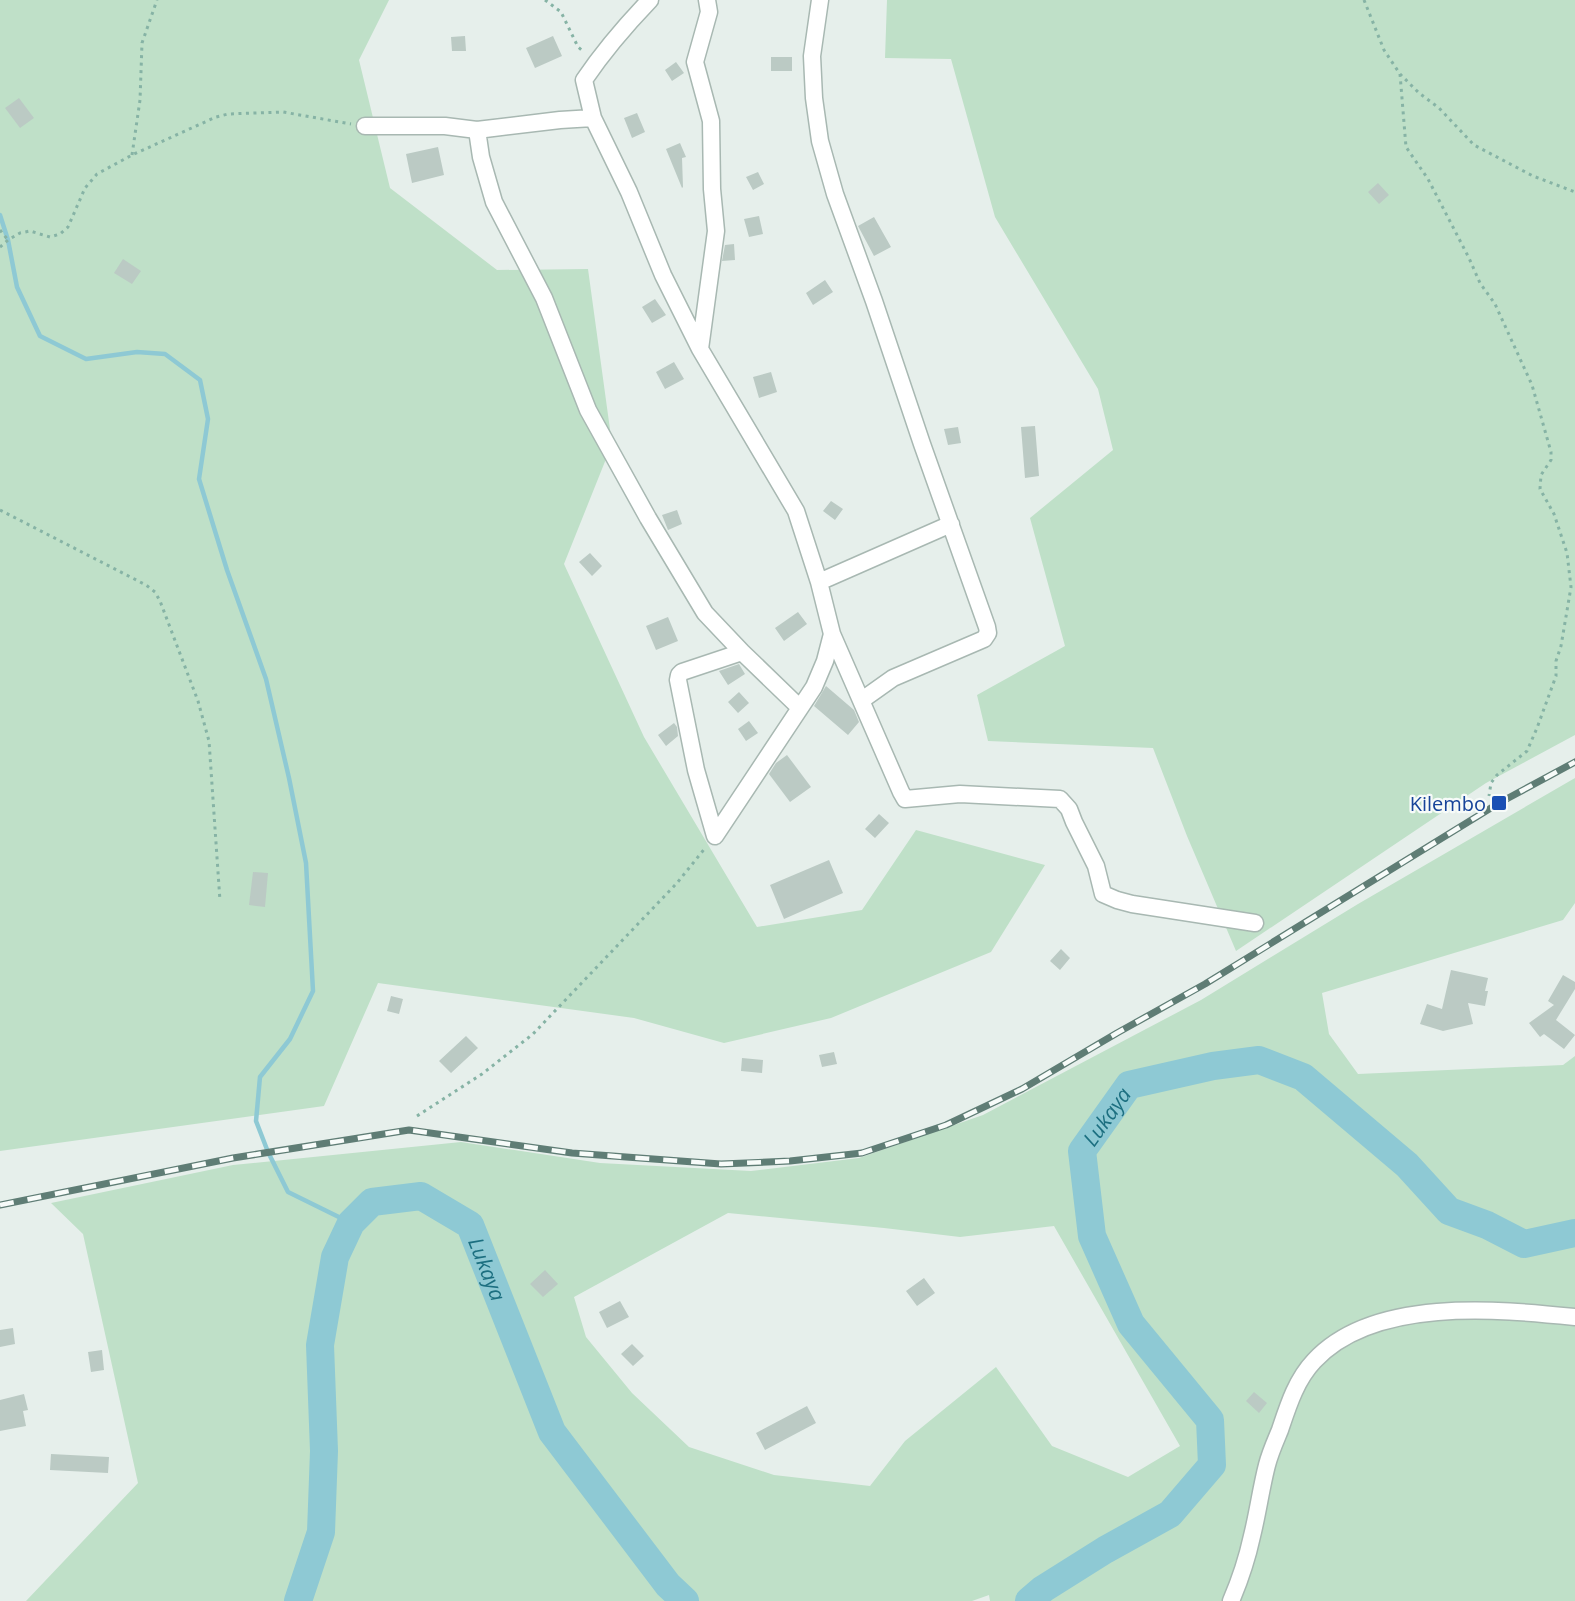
<svg xmlns="http://www.w3.org/2000/svg" width="1575" height="1601" font-family="'Open Sans',sans-serif">
	<style>
		.green { fill: #bfe0c8; fill-rule: evenodd }
		.lines { fill: none; stroke-linecap: round; stroke-linejoin: round }
		.stream { stroke: #8ec9d4; stroke-width: 4.5 }
		.river { stroke: #8ec9d4; stroke-width: 28 }
		.building { fill: #bbcac4 }
		.minor-casing { stroke: #a8b8b2; stroke-width: 19 }
		.path { stroke: #86b3a5; stroke-width: 3; stroke-dasharray: 3 4.5; stroke-linecap: butt }
		.minor { stroke: #fff; stroke-width: 16 }
		.rail-casing { stroke: #5f7d75; stroke-width: 7 }
		.rail { stroke: #f7fbf9; stroke-width: 4.5; stroke-dasharray: 14; stroke-linecap: butt }
		.transit-dot { fill: #1a4fb4; stroke: #f7fbf9; stroke-width: 2 }
		.labels { text-anchor: middle; dominant-baseline: central; stroke-width: 4.5; stroke-linejoin: round; paint-order: stroke }
		.transit-label { font-size: 20px; fill: #164399; stroke: #f7fbf9; text-anchor: end }
		.water-label { font-size: 21px; font-style: italic; fill: #1c6f80; stroke: #f7fbf9 }
	</style>
	<rect width="100%" height="100%" fill="#e6efeb"/>
	<!-- green -->
	<path class="green" d="M0 0H389L359 60 390 188 497 270 588 269 612 444 564 564 644 737 757 927 862 910 916 830 1045 865 991 952 831 1018 724 1043 634 1018 378 983 324 1106 0 1151Z
		M887 0H1575V735L1486 783 1236 951 1187 836 1153 748 988 741 977 695 1065 646 1030 518 1113 450 1098 389 995 217 951 59 885 58Z
		M1575 778V903L1563 920 1322 993 1329 1034 1358 1074 1563 1065 1575 1056V1601H990L989 1595 972 1601H26L138 1483 83 1234 51 1203 233 1165 461 1142 600 1163 751 1171 859 1158 983 1115 1201 1000 1358 904ZM728 1213 884 1228 960 1237 1054 1226 1180 1446 1128 1477 1052 1446 996 1367 905 1441 870 1486 774 1475 689 1447 632 1393 586 1337 574 1297Z"/>
	<g class="lines">
		<!-- stream -->
		<path class="stream" d="M0 215 8 240 17 287 40 336 86 359 137 352 165 354 200 380 208 419 199 479 227 570 266 679 289 778 306 863 313 991 290 1039 260 1077 256 1121 268 1152 288 1192 351 1223"/>
		<!-- river -->
		<g class="river">
			<path id="s1" d="M298 1601 321 1532 324 1451 320 1345 335 1257 351 1223 372 1202 421 1196 470 1225 552 1432 668 1585 685 1601"/>
			<path id="s2" d="M1029 1601 1043 1589 1105 1550 1170 1514 1212 1465 1210 1420 1131 1324 1092 1236 1082 1151 1129 1085 1213 1066 1259 1060 1303 1077 1407 1165 1449 1211 1487 1225 1524 1244 1575 1233"/>
		</g>
	</g>
	<!-- building -->
	<path class="building" d="M465 36 466 51H452L451 37Z
		M553 36 562 56 535 68 526 48Z
		M771 57H792V71H771Z
		M676 62 684 73 672 81 665 70Z
		M19 98 34 118 20 128 5 108Z
		M637 113 645 132 632 138 624 118Z
		M680 143 686 157 682 158 683 187 682 188 666 149Z
		M438 147 444 175 412 183 406 154Z
		M758 172 764 184 753 190 746 177Z
		M1378 183 1389 195 1379 204 1368 192Z
		M759 216 763 234 749 237 744 219Z
		M874 217 891 247 874 256 858 226Z
		M734 244 735 260 722 261 725 245Z
		M123 259 141 271 132 284 114 273Z
		M825 280 833 292 813 305 806 293Z
		M655 299 666 315 652 323 642 307Z
		M674 362 684 379 665 389 656 372Z
		M771 372 777 392 759 398 753 377Z
		M1035 426 1039 476 1025 478 1021 427Z
		M958 427 961 443 948 445 944 429Z
		M831 501 843 509 835 520 823 511Z
		M677 510 682 524 668 530 662 515Z
		M590 553 602 566 592 576 579 562Z
		M798 612 807 624 784 641 775 628Z
		M668 617 678 641 656 650 646 626Z
		M739 664 745 674 728 685 719 671Z
		M826 686 854 710 859 722 848 735 814 706Z
		M739 692 749 703 738 713 728 702Z
		M749 721 758 733 746 741 738 729Z
		M674 723 677 727 678 736 666 746 658 735Z
		M787 755 811 787 790 802 769 774 776 763Z
		M879 814 889 823 875 838 865 829Z
		M829 860 843 893 784 919 770 885Z
		M253 872 268 873 265 907 249 905Z
		M1061 949 1070 958 1060 970 1050 961Z
		M1451 970 1488 978 1485 991H1488L1485 1006 1468 1003 1473 1024 1443 1031 1420 1024 1427 1004 1442 1009Z
		M1563 975 1575 982V989L1556 1020 1575 1035 1564 1049 1544 1034 1540 1037 1529 1023 1554 1005 1548 1001Z
		M391 996 403 999 399 1014 387 1011Z
		M466 1036 478 1048 451 1073 439 1061Z
		M834 1052 837 1064 822 1067 819 1055Z
		M742 1058 763 1060 762 1073 741 1071Z
		M545 1270 558 1284 543 1297 530 1284Z
		M924 1278 935 1293 917 1306 906 1291Z
		M620 1301 629 1317 607 1328 599 1312Z
		M13 1328 15 1344 0 1347V1330Z
		M632 1344 644 1356 633 1366 621 1354Z
		M102 1350 104 1370 91 1372 88 1352Z
		M1254 1392 1267 1403 1259 1413 1246 1401Z
		M24 1394 28 1410 23 1411 26 1426 0 1431V1400Z
		M807 1406 816 1423 765 1450 756 1433Z
		M51 1454 109 1457 108 1473 50 1470Z"/>
	<g class="lines">
		<defs>
			<path id="minor" d="M650 0C626 25 603 52 584 80L593 118 629 192 663 275 700 349 796 511 819 582 832 634 825 661 814 687 715 836
				M820 0 812 56 814 98 820 141 835 194 874 301 922 444 987 627 988 633 984 639 893 678 862 700
				M365 126H445L477 130 560 120 593 118
				M477 130 481 157 494 202 544 298 588 410 648 518 705 613 742 652 800 708
				M700 349 716 231 712 189 711 121 695 62 709 12 707 0
				M819 582 951 524
				M832 634 901 792 905 799 960 794 1060 799 1069 809 1074 822 1096 866 1103 894 1117 900 1132 904 1255 923
				M715 836 696 770 678 680 679 675 682 672 742 652
				M1231 1601C1240 1580 1247 1559 1252 1536 1258 1512 1261 1488 1267 1465 1270 1453 1275 1442 1280 1430 1288 1406 1296 1380 1314 1361 1373 1297 1497 1309 1575 1317"/>
		</defs>
		<!-- minor casing -->
		<use href="#minor" class="minor-casing"/>
		<!-- path -->
		<path class="path" d="M545 0 561 12 578 47 584 52
			M1364 0 1384 50 1400 74 1419 93 1439 108 1474 145 1533 176 1575 192
			M1400 74 1406 147 1428 179 1469 258 1480 283 1495 304 1532 385 1551 452V460L1541 475 1540 489 1554 514 1567 553 1571 587 1561 646 1556 661V676L1537 728 1527 751 1497 775 1491 783 1489 796
			M132 155 140 100 142 43 157 0
			M0 230 8 240
			M0 247 8 240 20 233 30 231 50 237 60 234 68 227 85 188 97 174 132 155 216 117 228 114 283 112 351 124
			M0 510 146 585 155 592 160 601 198 701 209 741 220 901
			M417 1116 482 1074 533 1034 677 883 706 847"/>
		<!-- minor -->
		<use href="#minor" class="minor"/>
		<defs>
			<path id="rail" d="M0 1205 233 1158 409 1130 572 1153 721 1164 790 1161 862 1153 946 1125 1022 1089 1117 1033 1205 984 1499 803 1575 762"/>
		</defs>
		<!-- rail casing -->
		<use href="#rail" class="rail-casing"/>
		<!-- rail -->
		<use href="#rail" class="rail"/>
	</g>
	<!-- markers -->
	<rect class="transit-dot" x="1491" y="795" width="16" height="16" rx="3"/>
	<g class="labels">
		<!-- transit labels -->
		<g class="transit-label">
			<text x="1486" y="803">Kilembo</text>
		</g>
		<!-- water labels -->
		<g class="water-label">
			<text stroke="none"><textPath href="#s2" startOffset="624">Lukaya</textPath></text>
			<text stroke="none"><textPath href="#s1" startOffset="570">Lukaya</textPath></text>
		</g>
	</g>
</svg>
